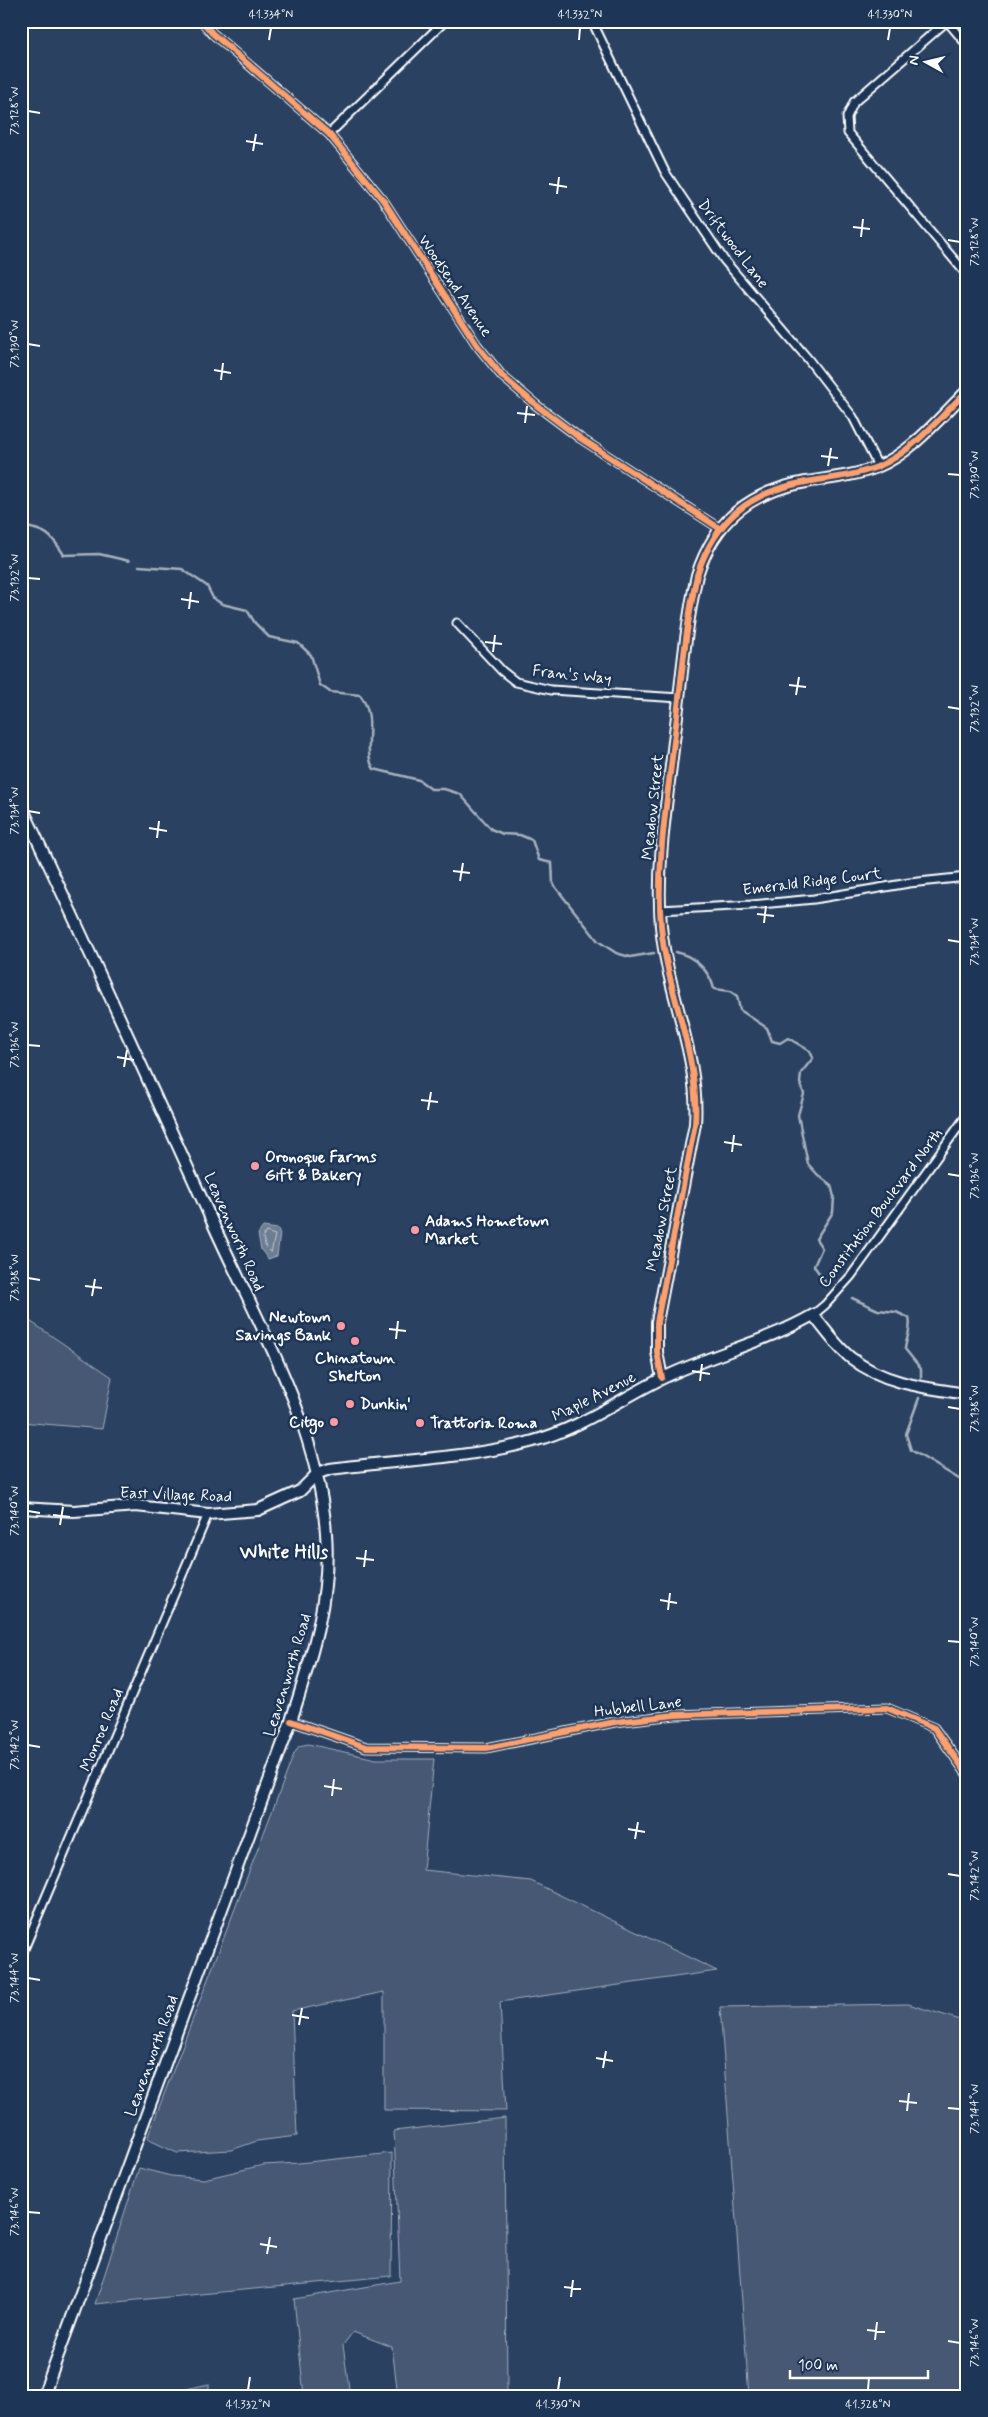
<svg xmlns="http://www.w3.org/2000/svg" width="988" height="2417" font-family="Mynerve,sans-serif">
	<style>
		.green { fill: #465975; stroke: #a2acba }
		.water { fill: #6d7d92; stroke: #a7b1be }
		.lines { fill: none; stroke-linecap: round; stroke-linejoin: round }
		.shore { stroke: #c5cbd3; stroke-width: 1 }
		.stream { stroke: #a7b1be; stroke-width: 2.5 }
		.street-casing { stroke: #fff; stroke-width: 11 }
		.secondary-casing { stroke: #fff; stroke-width: 14 }
		.street { stroke: #1d3557; stroke-width: 7 }
		.secondary { stroke: #1d3557; stroke-width: 10 }
		.cycleway-casing { stroke: #1d3557; stroke-width: 9 }
		.cycleway { stroke: #fca06f; stroke-width: 6 }
		.ticks { fill: none; stroke: #fff; stroke-width: 2 }
		.poi-dot { fill: #ff9aa2; stroke: #1d3557; stroke-width: 2 }
		.labels { text-anchor: middle; dominant-baseline: central; stroke-width: 5; stroke-linejoin: round; paint-order: stroke }
		.street-label { font-size: 16px; fill: #fff; stroke: #1d3557 }
		.poi-label { font-size: 16px; font-weight: bold; fill: #fff; stroke: #1d3557; text-anchor: start }
		.quarter-label { font-size: 19px; font-weight: bold; fill: #fff; stroke: #1d3557 }
		.neatline { fill: none; stroke: #fff; stroke-width: 2 }
		.ticks-label { font-size: 12px; text-anchor: middle; fill: #fff }
	</style>
	<rect width="100%" height="100%" fill="#2a4161"/>
	<filter id="ink" filterUnits="userSpaceOnUse"><feTurbulence type="fractalNoise" baseFrequency=".02" numOctaves="2"/><feDisplacementMap in="SourceGraphic" scale="10" xChannelSelector="R" yChannelSelector="G"/><feConvolveMatrix kernelMatrix="1 2 1 2 8 2 1 2 1" color-interpolation-filters="sRGB"/></filter>
	<g filter="url(#ink)">
		<!-- green -->
		<path class="green" d="M21 1315 112 1377 102 1429 21 1422Z
			M308 1744 376 1759H434L423 1870 531 1881 717 1971 500 2002 506 2111 384 2110V1992L292 2011 297 2136 257 2141 231 2150 177 2153 147 2139 294 1754 299 1746Z
			M908 2004 967 2022V2396H749L720 2007Z
			M505 2118 507 2395 398 2396 392 2347 353 2332 343 2345 350 2396H304L294 2299 400 2281 394 2131Z
			M392 2153 391 2276 95 2304 139 2168 171 2176 204 2179 263 2165 299 2163Z
			M209 2384V2396H154Z"/>
		<!-- water -->
		<path class="water" d="M263 1227 278 1229 280 1234 277 1256 268 1259 261 1250 258 1234Z"/>
		<g class="lines">
			<!-- shore -->
			<path class="shore" d="M266 1232 275 1235 271 1253 266 1248 263 1238Z"/>
			<!-- stream -->
			<path class="stream" d="M21 526C46 530 51 534 64 555L99 554 129 561
				M139 566 182 569 207 586 213 598 222 604 247 610 255 623 269 637 298 643 311 655 320 685 330 692 360 695C379 719 361 750 374 769L419 780 431 789H444L460 794 491 829 503 834 520 835 532 840 539 860 552 863 553 884 598 941 616 953 630 957 654 953
				M676 952C694 956 710 971 714 989L730 991 737 996 740 1010 767 1028 772 1041 780 1043 788 1038 810 1051 813 1058 801 1073 800 1083 804 1094 798 1115 808 1164 818 1175 831 1185 834 1197 833 1212 816 1239 822 1248 814 1266 826 1283
				M852 1298 878 1310 896 1312 909 1318C912 1328 906 1339 905 1349L921 1369V1378
				M919 1398 906 1434 911 1450 964 1482 967 1487"/>
			<defs>
				<path id="street" d="M202 21 212 33 329 134 383 200 477 345 502 376 536 405 580 438 719 528
					M592 21 665 172 724 260 808 359 853 417 878 466
					M947 21 854 102 847 117 848 133 967 275
					M947 21 967 45
					M329 134 445 21
					M457 623 502 671 516 682 551 690 680 698
					M660 910 751 905 814 899 909 883 967 877
					M813 1315 825 1305 851 1276 967 1115
					M291 1721 366 1747 486 1748 615 1722 675 1715 887 1708 934 1728 967 1774
					M21 1956 208 1514"/>
				<path id="secondary" d="M21 805C87 945 151 1086 215 1228 259 1325 318 1424 326 1533 331 1600 311 1658 291 1721L43 2396
					M662 1378 657 1352V1322L695 1124C700 1055 667 994 661 926 656 864 667 802 674 741 681 686 685 629 697 575 715 520 749 492 806 482 830 478 854 476 877 467 913 452 940 417 967 391
					M21 1508 74 1511 136 1506 208 1514 258 1510 300 1491 318 1473 330 1469C396 1460 465 1459 530 1442 582 1428 616 1401 663 1378 712 1354 766 1342 813 1315 825 1329 836 1346 851 1358 884 1384 927 1388 967 1394"/>
			</defs>
			<!-- street casing -->
			<use href="#street" class="street-casing"/>
			<!-- secondary casing -->
			<use href="#secondary" class="secondary-casing"/>
			<!-- street -->
			<use href="#street" class="street"/>
			<!-- secondary -->
			<use href="#secondary" class="secondary"/>
			<defs>
				<path id="cycleway" d="M202 21 212 33 329 134 383 200 477 345 502 376 536 405 580 438 719 528
					M662 1378 657 1352V1322L695 1124C700 1055 667 994 661 926 656 864 667 802 674 741 681 686 685 629 697 575 715 520 749 492 806 482 830 478 854 476 877 467 913 452 940 417 967 391
					M291 1721 366 1747 486 1748 615 1722 675 1715 887 1708 934 1728 967 1774"/>
			</defs>
			<!-- cycleway casing -->
			<use href="#cycleway" class="cycleway-casing"/>
			<!-- cycleway -->
			<use href="#cycleway" class="cycleway"/>
		</g>
	</g>
	<!-- ticks -->
	<path class="ticks" d="M269 40 271 28M579 40 580 28M888 40 890 28M28 111 40 113M246 141 263 144M253 151 256 134M549 184 567 187M557 194 559 177M853 227 870 229M861 237 863 219M948 240 960 242M28 344 40 346M214 370 231 373M221 380 223 363M517 413 535 415M525 423 527 406M821 456 838 458M828 466 831 448M948 474 960 475M28 578 40 579M181 599 199 602M189 609 191 592M485 642 502 644M493 652 495 635M789 685 806 687M796 695 799 677M948 707 960 709M28 811 40 813M149 828 167 831M157 838 159 821M453 871 470 873M460 881 463 863M757 914 774 916M764 923 766 906M948 940 960 942M28 1045 40 1046M117 1057 134 1060M124 1067 127 1050M421 1100 438 1102M428 1110 431 1092M724 1142 742 1145M732 1152 734 1135M948 1174 960 1176M28 1278 40 1280M85 1286 102 1288M92 1296 95 1279M389 1329 406 1331M396 1339 398 1321M692 1371 710 1374M700 1381 702 1364M948 1407 960 1409M28 1511 40 1513M53 1515 70 1517M60 1525 63 1507M356 1558 374 1560M364 1567 366 1550M660 1600 677 1603M668 1610 670 1593M948 1641 960 1642M28 1745 40 1747M324 1786 342 1789M332 1796 334 1779M628 1829 645 1832M635 1839 638 1822M948 1874 960 1876M28 1978 40 1980M292 2015 309 2018M299 2025 302 2008M596 2058 613 2061M603 2068 606 2051M899 2101 917 2103M948 2108 960 2109M907 2111 909 2093M28 2212 40 2213M260 2244 277 2247M267 2254 270 2237M564 2287 581 2289M571 2297 573 2280M867 2330 885 2332M875 2340 877 2322M948 2341 960 2343M248 2390 250 2377M558 2390 560 2377M868 2390 869 2377"/>
	<!-- markers -->
	<g class="poi-dot">
		<circle cx="255" cy="1166" r="5"/>
		<circle cx="415" cy="1230" r="5"/>
		<circle cx="341" cy="1326" r="5"/>
		<circle cx="355" cy="1341" r="5"/>
		<circle cx="350" cy="1404" r="5"/>
		<circle cx="334" cy="1422" r="5"/>
		<circle cx="420" cy="1423" r="5"/>
	</g>
	<g class="labels">
		<!-- street labels -->
		<g class="street-label">
			<text transform="translate(733 244) rotate(53)">Driftwood Lane</text>
			<text transform="translate(455 286) rotate(56)">Woodsend Avenue</text>
			<text transform="translate(572 675) rotate(6)">Fran's Way</text>
			<text transform="translate(653 807) rotate(-84)">Meadow Street</text>
			<text transform="translate(812 882) rotate(-7)">Emerald Ridge Court</text>
			<text transform="translate(881 1208) rotate(-53)">Constitution Boulevard North</text>
			<text transform="translate(662 1219) rotate(-79)">Meadow Street</text>
			<text transform="translate(234 1232) rotate(66)">Leavenworth Road</text>
			<text transform="translate(594 1397) rotate(-27)">Maple Avenue</text>
			<text transform="translate(176 1495) rotate(2)">East Village Road</text>
			<text transform="translate(288 1675) rotate(-73)">Leavenworth Road</text>
			<text transform="translate(638 1707) rotate(-7)">Hubbell Lane</text>
			<text transform="translate(102 1730) rotate(-67)">Monroe Road</text>
			<text transform="translate(152 2056) rotate(-70)">Leavenworth Road</text>
		</g>
		<!-- poi labels -->
		<g class="poi-label">
			<text x="265" y="1157">Oronoque Farms<tspan x="265" dy="18">Gift &amp; Bakery</tspan></text>
			<text x="425" y="1221">Adams Hometown<tspan x="425" dy="18">Market</tspan></text>
			<text x="331" y="1317" text-anchor="end">Newtown<tspan x="331" dy="18">Savings Bank</tspan></text>
			<text x="355" y="1358" text-anchor="middle">Chinatown<tspan x="355" dy="18">Shelton</tspan></text>
			<text x="360" y="1404">Dunkin'</text>
			<text x="324" y="1422" text-anchor="end">Citgo</text>
			<text x="430" y="1423">Trattoria Roma</text>
		</g>
		<!-- quarter labels -->
		<g class="quarter-label">
			<text x="284" y="1552">White Hills</text>
		</g>
	</g>
	<!-- margin -->
	<rect width="988" height="2417" fill="none" stroke="#1d3557" stroke-width="55"/>
	<!-- north arrow -->
	<g transform="translate(926 62) rotate(278)" stroke="#1d3557" stroke-width="4" paint-order="stroke">
	<path d="M0-4L9 19L0 12L-9 19Z" fill="#ffffff"/>
	<text y="-8" font-size="14" font-weight="bold" text-anchor="middle" fill="#ffffff">N</text>
	</g>
	<!-- scale -->
	<path d="M790 2370v8h138v-8" fill="none" stroke="#ffffff" stroke-width="2.5"/>
	<text x="798" y="2370" font-size="15" fill="#ffffff" stroke="#1d3557" stroke-width="4" paint-order="stroke">100 m</text>
	<rect x="28" y="28" width="932" height="2362" class="neatline"/>
	<g class="ticks-label">
		<text x="271" y="18">41.334°N</text>
		<text x="580" y="18">41.332°N</text>
		<text x="890" y="18">41.330°N</text>
		<text transform="translate(14 111) rotate(-90)" y="4">73.128°W</text>
		<text transform="translate(974 242) rotate(-90)" y="4">73.128°W</text>
		<text transform="translate(14 344) rotate(-90)" y="4">73.130°W</text>
		<text transform="translate(974 475) rotate(-90)" y="4">73.130°W</text>
		<text transform="translate(14 578) rotate(-90)" y="4">73.132°W</text>
		<text transform="translate(974 709) rotate(-90)" y="4">73.132°W</text>
		<text transform="translate(14 811) rotate(-90)" y="4">73.134°W</text>
		<text transform="translate(974 942) rotate(-90)" y="4">73.134°W</text>
		<text transform="translate(14 1045) rotate(-90)" y="4">73.136°W</text>
		<text transform="translate(974 1176) rotate(-90)" y="4">73.136°W</text>
		<text transform="translate(14 1278) rotate(-90)" y="4">73.138°W</text>
		<text transform="translate(974 1409) rotate(-90)" y="4">73.138°W</text>
		<text transform="translate(14 1511) rotate(-90)" y="4">73.140°W</text>
		<text transform="translate(974 1642) rotate(-90)" y="4">73.140°W</text>
		<text transform="translate(14 1745) rotate(-90)" y="4">73.142°W</text>
		<text transform="translate(974 1876) rotate(-90)" y="4">73.142°W</text>
		<text transform="translate(14 1978) rotate(-90)" y="4">73.144°W</text>
		<text transform="translate(974 2109) rotate(-90)" y="4">73.144°W</text>
		<text transform="translate(14 2212) rotate(-90)" y="4">73.146°W</text>
		<text transform="translate(974 2343) rotate(-90)" y="4">73.146°W</text>
		<text x="248" y="2408">41.332°N</text>
		<text x="558" y="2408">41.330°N</text>
		<text x="868" y="2408">41.328°N</text>
	</g>
</svg>
